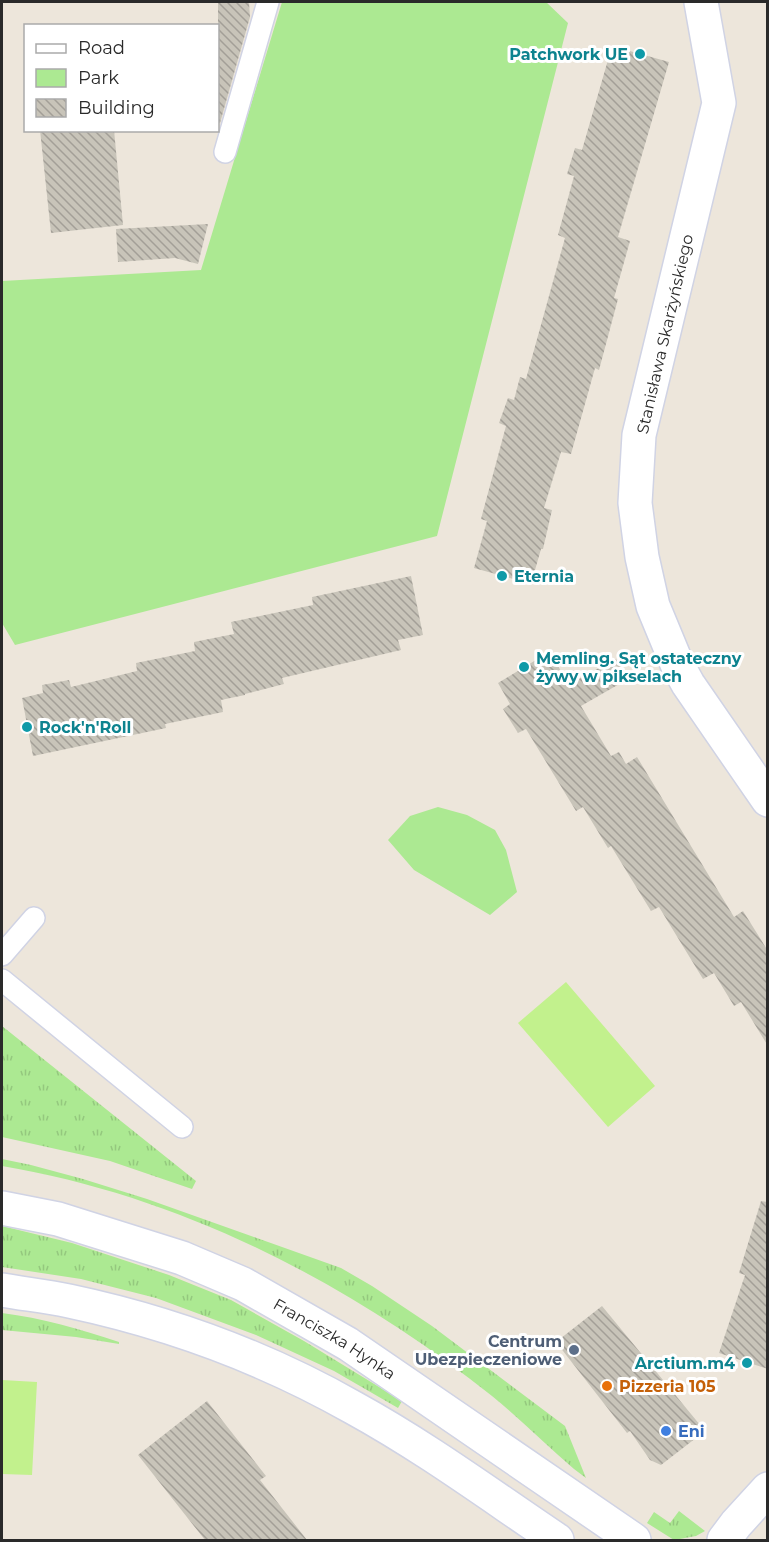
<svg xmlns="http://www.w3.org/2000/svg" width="769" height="1542" font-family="Montserrat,sans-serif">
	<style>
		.grass { fill: url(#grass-tufts) }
		.park { fill: #ace992 }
		.pitch { fill: #c2f18d }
		.building { fill: url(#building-back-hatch) }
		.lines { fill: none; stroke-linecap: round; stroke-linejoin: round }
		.service-casing { stroke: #d0d3e4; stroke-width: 24 }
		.minor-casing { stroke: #d0d3e4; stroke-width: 36 }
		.secondary-casing { stroke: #d0d3e4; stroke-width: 36 }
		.service { stroke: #fff; stroke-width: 21 }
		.minor { stroke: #fff; stroke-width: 33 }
		.secondary { stroke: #fff; stroke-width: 33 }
		.culture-dot { fill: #0f9aa8; stroke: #fff; stroke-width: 2 }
		.service-dot { fill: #5c6f8a; stroke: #fff; stroke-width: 2 }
		.food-dot { fill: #e8710a; stroke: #fff; stroke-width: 2 }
		.shop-dot { fill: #3f7fe0; stroke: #fff; stroke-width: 2 }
		.labels { text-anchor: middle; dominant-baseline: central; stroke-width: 6; stroke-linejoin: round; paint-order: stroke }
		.culture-label { font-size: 16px; font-weight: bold; fill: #0d838f; stroke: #fff; text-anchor: start }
		.street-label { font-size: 16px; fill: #2a2a2a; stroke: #fff }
		.service-label { font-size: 16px; font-weight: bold; fill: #4e5e75; stroke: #fff; text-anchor: end }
		.food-label { font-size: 16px; font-weight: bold; fill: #c56008; stroke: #fff; text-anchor: start }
		.shop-label { font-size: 16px; font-weight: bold; fill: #366cbe; stroke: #fff; text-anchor: start }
	</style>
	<defs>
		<pattern id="grass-tufts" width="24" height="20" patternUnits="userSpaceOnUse" patternTransform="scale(1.5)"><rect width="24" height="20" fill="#ace992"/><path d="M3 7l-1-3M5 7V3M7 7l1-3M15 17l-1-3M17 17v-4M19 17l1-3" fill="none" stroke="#94c87e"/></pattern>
		<pattern id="building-back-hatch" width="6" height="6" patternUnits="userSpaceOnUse" patternTransform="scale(1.5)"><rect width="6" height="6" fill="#c8c4b9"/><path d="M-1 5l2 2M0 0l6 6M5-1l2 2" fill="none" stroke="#a39f97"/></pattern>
	</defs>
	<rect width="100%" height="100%" fill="#ede6db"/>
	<!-- grass -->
	<path class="grass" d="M2 1026 196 1181 192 1189 110 1161 2 1137Z
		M2 1159 31 1165 83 1179 147 1199 341 1268 372 1286 432 1326 565 1426 586 1478 574 1469C546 1445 520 1419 492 1396 350 1283 181 1196 2 1166Z
		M2 1226 72 1243 169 1275 231 1300 304 1341 402 1401 398 1408 334 1371 256 1335 156 1298 81 1279 2 1267Z
		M2 1313C42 1318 80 1329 119 1342V1344L76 1337 2 1330Z
		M679 1511 705 1531 696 1536 674 1540 647 1523 654 1512 670 1523Z"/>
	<!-- park -->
	<path class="park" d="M282 2H546L568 23 437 536 15 645 2 623V281L201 270Z
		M438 807 467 815 495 830 506 850 517 892 490 915 414 870 388 840 410 816Z"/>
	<!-- pitch -->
	<path class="pitch" d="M566 982 655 1086 608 1127 518 1023Z
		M2 1380 37 1382 32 1475 2 1474Z"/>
	<!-- building -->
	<path class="building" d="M218 2H249L250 17 220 123H218Z
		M612 46 669 62 618 237 630 241 614 298 618 299 599 370 595 368 571 454 561 452 544 508 552 510 543 549H541L531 584 474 568 487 521 481 519 506 426 499 423 508 398 514 400 520 377 526 379 565 238 558 235 574 176 567 174 575 148 582 150Z
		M40 130H114L123 225 51 233Z
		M208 224 198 264 175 258 118 262 116 229Z
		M411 576 423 635 398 640 401 650 282 678 284 684 245 694V695L221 700 223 712 165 724 166 728 33 756 22 698 43 693 42 685 69 680 71 687 137 671 136 663 195 651 194 642 234 634 231 622 313 605 312 597Z
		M549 652 569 684 616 659 628 679 581 706 611 756 619 752 626 764 637 757 734 917 743 911 768 951V1046L741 1002 734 1006 714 973 703 979 659 907 651 911 611 846 608 848 583 807 576 811 526 729 518 733 503 709 510 704 498 683Z
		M761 1201 768 1202V1369L719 1353 745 1275 739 1273Z
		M602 1306 705 1431 661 1465 650 1460 630 1431 627 1433 556 1342Z
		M207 1401 266 1476 260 1480 307 1540H205L138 1455Z"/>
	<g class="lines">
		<defs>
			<path id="service" d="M225 152 268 2
				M2 955 34 918
				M2 980 182 1127"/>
			<path id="minor" d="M701 2 719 103 639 435 635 503 642 557 653 606 677 664 688 684 768 800
				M724 1540 736 1524 768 1489"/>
			<g id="secondary">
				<path id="s1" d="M2 1208 58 1219 182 1258 243 1284 348 1344 634 1540"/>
				<path d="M2 1290C24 1294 47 1296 69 1301 168 1322 266 1358 354 1408 425 1447 490 1495 557 1540"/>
			</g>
		</defs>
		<!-- service casing -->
		<use href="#service" class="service-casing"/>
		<!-- minor casing -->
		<use href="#minor" class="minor-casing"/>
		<!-- secondary casing -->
		<use href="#secondary" class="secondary-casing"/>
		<!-- service -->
		<use href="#service" class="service"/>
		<!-- minor -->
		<use href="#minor" class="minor"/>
		<!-- secondary -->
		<use href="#secondary" class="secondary"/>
	</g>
	<!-- markers -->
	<g class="culture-dot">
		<circle cx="640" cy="54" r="6"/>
		<circle cx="502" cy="576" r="6"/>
		<circle cx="524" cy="667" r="6"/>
		<circle cx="27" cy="727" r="6"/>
		<circle cx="747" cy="1363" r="6"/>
	</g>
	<circle class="service-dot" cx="574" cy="1350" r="6"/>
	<circle class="food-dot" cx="607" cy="1386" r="6"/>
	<circle class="shop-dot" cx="666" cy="1431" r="6"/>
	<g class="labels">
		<!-- culture labels -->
		<g class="culture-label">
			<text x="628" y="54" text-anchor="end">Patchwork UE</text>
			<text x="514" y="576">Eternia</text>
			<text x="536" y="658">Memling. Sąt ostateczny<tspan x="536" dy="18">żywy w pikselach</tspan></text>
			<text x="39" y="727">Rock'n'Roll</text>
			<text x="735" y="1363" text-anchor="end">Arctium.m4</text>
		</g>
		<!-- street labels -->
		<g class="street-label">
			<text transform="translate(665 334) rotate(-77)">Stanisława Skarżyńskiego</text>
			<text stroke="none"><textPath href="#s1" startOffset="360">Franciszka Hynka</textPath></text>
		</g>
		<!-- service labels -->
		<g class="service-label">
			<text x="562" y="1341">Centrum<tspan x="562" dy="18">Ubezpieczeniowe</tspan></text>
		</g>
		<!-- food labels -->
		<g class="food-label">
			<text x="619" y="1386">Pizzeria 105</text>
		</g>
		<!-- shop labels -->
		<g class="shop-label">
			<text x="678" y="1431">Eni</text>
		</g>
	</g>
	<!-- border -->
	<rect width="769" height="1542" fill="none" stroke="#2a2a2a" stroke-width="6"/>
	<!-- legend -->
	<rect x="24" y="24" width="195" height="108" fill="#ffffff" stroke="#aaaaaa" stroke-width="1.5"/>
	<rect x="36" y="44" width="30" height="9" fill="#ffffff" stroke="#aaaaaa" stroke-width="1.5"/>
	<text x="78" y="54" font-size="18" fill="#2a2a2a">Road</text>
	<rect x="36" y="69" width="30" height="18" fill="#ace992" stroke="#aaaaaa" stroke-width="1.5"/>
	<text x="78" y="84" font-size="18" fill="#2a2a2a">Park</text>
	<rect x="36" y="99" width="30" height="18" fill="url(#building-back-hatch)" stroke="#aaaaaa" stroke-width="1.5"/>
	<text x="78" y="114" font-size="18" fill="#2a2a2a">Building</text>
</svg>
